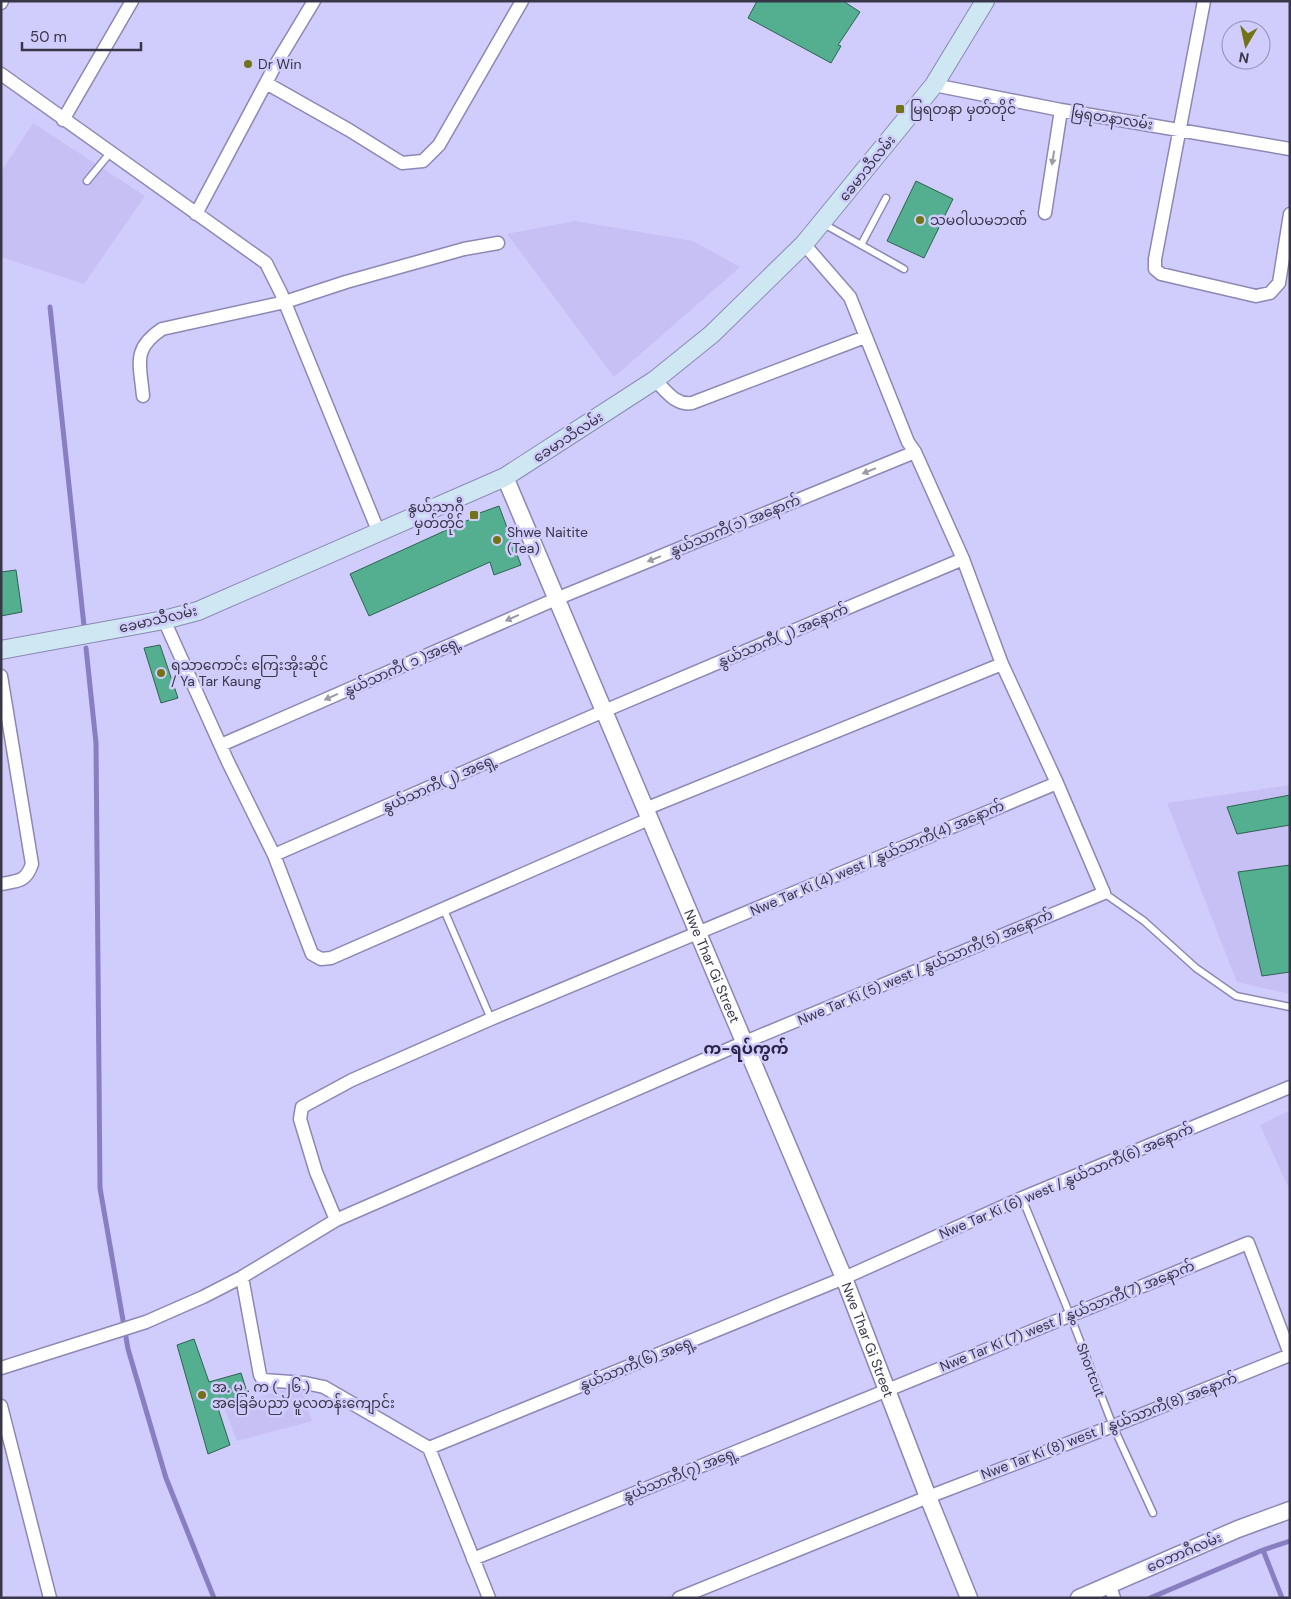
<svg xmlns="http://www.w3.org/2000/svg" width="1291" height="1599" font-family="'DM Sans','Noto Sans Myanmar',sans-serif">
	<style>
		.built { fill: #c6c0f5 }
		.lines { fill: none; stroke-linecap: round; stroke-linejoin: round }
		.stream { stroke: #887fc2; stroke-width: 5 }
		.building { fill: #54af91; stroke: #2d6351 }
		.service-casing { stroke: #8c88b4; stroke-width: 9 }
		.minor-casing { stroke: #8c88b4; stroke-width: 15 }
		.tertiary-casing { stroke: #8c88b4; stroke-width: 19 }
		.secondary-casing { stroke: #8c88b4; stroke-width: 20 }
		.service { stroke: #fff; stroke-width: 6 }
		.minor { stroke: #fff; stroke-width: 12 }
		.tertiary { stroke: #fff; stroke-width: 16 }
		.secondary { stroke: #cee7f2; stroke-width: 18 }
		.oneway { fill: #9c9aa4 }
		.poi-dot { fill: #737217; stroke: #d0ccfb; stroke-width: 2 }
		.labels { text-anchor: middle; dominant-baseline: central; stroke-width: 5; stroke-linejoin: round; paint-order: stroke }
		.poi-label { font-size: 14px; fill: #383649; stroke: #d0ccfb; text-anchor: start }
		.street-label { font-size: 14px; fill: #383649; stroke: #d0ccfb }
		.quarter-label { font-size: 16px; font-weight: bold; fill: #2a2448; stroke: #d0ccfb }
	</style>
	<rect width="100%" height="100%" fill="#d0ccfb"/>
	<!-- built -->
	<path class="built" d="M33 123 145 196 84 284 1 257V172Z
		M575 221 693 241 740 267 614 377 507 234Z
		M1290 785V994L1237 982 1167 803Z
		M1290 1110V1191L1260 1125Z
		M301 1385 312 1421 237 1441 224 1407Z"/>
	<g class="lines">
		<!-- stream -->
		<path class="stream" d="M50 307 84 626
			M86 648 96 743 100 1188 128 1349 166 1478 214 1598
			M1263 1550 1282 1598
			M1150 1598 1263 1550 1290 1541"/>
	</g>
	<!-- building -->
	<path class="building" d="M757 1H843L860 12 838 45 841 46 831 63 748 18Z
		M916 181 953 199 924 258 887 241Z
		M499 506 521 565 494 575 490 562 369 616 350 574 475 517 474 515Z
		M16 570 22 612 1 616V572Z
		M160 645 178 698 161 703 144 648Z
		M1290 795V825L1237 834 1227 807Z
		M1290 865V972L1262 976 1238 872Z
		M194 1339 209 1382 241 1373 248 1395 216 1402 230 1445 208 1454 177 1345Z"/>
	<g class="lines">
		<defs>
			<path id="service" d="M87 181 110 153
				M822 223 904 269
				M861 245 886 198
				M1104 893 1144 921 1196 968 1236 996 1290 1007
				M444 910 491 1019
				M1022 1198 1070 1315 1113 1426 1153 1513"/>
			<path id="minor" d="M1204 1 1155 259V269L1161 274 1256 296 1270 293 1279 283 1290 214
				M1 3 2 1
				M1 74 266 263 281 293 379 533
				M266 83 349 130 402 163 423 161 439 145 522 1
				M934 85 1061 110 1290 149
				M63 120 132 1
				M1045 213 1061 110
				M196 214 276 64 314 1
				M655 380C666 391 676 406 692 403L865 337
				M143 396C140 363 132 349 162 329L285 302 346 282 464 249 498 243
				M164 620 228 762 274 855 312 954 321 959 331 958 649 819
				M1 676 32 864C26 882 18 881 1 884
				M221 745 556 599 915 452
				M645 809 1002 664
				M274 855 604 711 963 559
				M336 1220 316 1172 300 1119 302 1107 352 1080 491 1019 1057 783
				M242 1277 260 1375 263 1380 305 1383 324 1387 429 1448 489 1598
				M1 1368 146 1322 203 1297 242 1277 336 1220 745 1042 1104 893 1057 783 1002 664 963 559 915 452 908 442 850 297 804 244
				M1 1406 50 1598
				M429 1448 844 1278 1022 1198 1290 1087
				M473 1559 1248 1243 1290 1354
				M1109 1584 1114 1598
				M679 1598 928 1497 1113 1426 1290 1355"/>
			<g id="tertiary">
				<path id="s1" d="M505 477 844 1278 928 1497 969 1598"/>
				<path d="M1079 1598 1238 1529 1290 1510"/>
			</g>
			<path id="secondary" d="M1 650 164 620 198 611 505 477 655 380 712 334 804 244 934 85 985 1"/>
		</defs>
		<!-- service casing -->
		<use href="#service" class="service-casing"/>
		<!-- minor casing -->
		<use href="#minor" class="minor-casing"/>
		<!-- tertiary casing -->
		<use href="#tertiary" class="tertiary-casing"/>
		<!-- secondary casing -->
		<use href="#secondary" class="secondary-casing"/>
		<!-- service -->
		<use href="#service" class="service"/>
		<!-- minor -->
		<use href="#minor" class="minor"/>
		<!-- tertiary -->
		<use href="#tertiary" class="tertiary"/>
		<!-- secondary -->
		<use href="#secondary" class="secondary"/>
	</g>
	<!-- one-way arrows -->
	<defs><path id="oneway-solid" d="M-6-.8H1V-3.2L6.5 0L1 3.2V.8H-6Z" transform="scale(1.25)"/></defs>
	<g class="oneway">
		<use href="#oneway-solid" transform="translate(1053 158) rotate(99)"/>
		<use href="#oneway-solid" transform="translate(869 471) rotate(158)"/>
		<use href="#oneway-solid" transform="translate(654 559) rotate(158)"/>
		<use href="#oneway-solid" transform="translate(512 618) rotate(156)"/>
		<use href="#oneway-solid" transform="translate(331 697) rotate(156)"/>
	</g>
	<!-- markers -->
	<g class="poi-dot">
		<circle cx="248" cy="64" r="5"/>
		<rect x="895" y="104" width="10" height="10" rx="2.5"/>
		<circle cx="920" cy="220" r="5"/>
		<rect x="469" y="510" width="10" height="10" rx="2.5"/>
		<circle cx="497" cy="540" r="5"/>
		<circle cx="161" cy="673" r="5"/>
		<circle cx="202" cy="1395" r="5"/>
	</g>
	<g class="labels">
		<!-- poi labels -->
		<g class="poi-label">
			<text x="258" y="64">Dr Win</text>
			<text x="910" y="109">မြရတနာ မှတ်တိုင်</text>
			<text x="930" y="220">သမဝါယမဘဏ်</text>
			<text x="464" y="507" text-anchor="end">နွယ်သာဂီ<tspan x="464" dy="16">မှတ်တိုင်</tspan></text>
			<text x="507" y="532">Shwe Naitite<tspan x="507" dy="16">(Tea)</tspan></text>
			<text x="171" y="665">ရသာကောင်း ကြေးအိုးဆိုင်<tspan x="171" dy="16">/ Ya Tar Kaung</tspan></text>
			<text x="212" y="1387">အ. မ . က ( ၂၆ )<tspan x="212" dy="16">အခြေခံပညာ မူလတန်းကျောင်း</tspan></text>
		</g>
		<!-- street labels -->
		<g class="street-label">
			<text transform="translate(1112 118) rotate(9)">မြရတနာလမ်း</text>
			<text transform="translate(867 168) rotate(-51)">ခေမာသီလမ်း</text>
			<text transform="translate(568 437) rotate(-33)">ခေမာသီလမ်း</text>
			<text transform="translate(735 525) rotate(-22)">နွယ်သာကီ(၁) အနောက်</text>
			<text transform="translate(158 619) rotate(-13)">ခေမာသီလမ်း</text>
			<text transform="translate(783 635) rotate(-23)">နွယ်သာကီ(၂) အနောက်</text>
			<text transform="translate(402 666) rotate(-24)">နွယ်သာကီ( ၁ )အရှေ့</text>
			<text transform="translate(439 783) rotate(-24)">နွယ်သာကီ(၂) အရှေ့</text>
			<text transform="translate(877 858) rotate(-23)">Nwe Tar Ki (4) west / နွယ်သာကီ(4) အနောက်</text>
			<text stroke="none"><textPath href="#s1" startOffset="531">Nwe Thar Gi Street</textPath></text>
			<text transform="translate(925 967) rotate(-23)">Nwe Tar Ki (5) west / နွယ်သာကီ(5) အနောက်</text>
			<text transform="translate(1066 1181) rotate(-23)">Nwe Tar Ki (6) west / နွယ်သာကီ(6) အနောက်</text>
			<text transform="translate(1067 1316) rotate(-22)">Nwe Tar Ki (7) west / နွယ်သာကီ(7) အနောက်</text>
			<text stroke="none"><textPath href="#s1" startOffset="936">Nwe Thar Gi Street</textPath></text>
			<text transform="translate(637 1363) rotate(-22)">နွယ်သာကီ(၆) အရှေ့</text>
			<text transform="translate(1091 1370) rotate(69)">Shortcut</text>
			<text transform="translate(1109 1426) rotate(-21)">Nwe Tar Ki (8) west / နွယ်သာကီ(8) အနောက်</text>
			<text transform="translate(680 1474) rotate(-22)">နွယ်သာကီ(၇) အရှေ့</text>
			<text transform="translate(1184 1552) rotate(-23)">ဝေဘာဂီလမ်း</text>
		</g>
		<!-- quarter labels -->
		<g class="quarter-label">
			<text x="746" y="1048">က-ရပ်ကွက်</text>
		</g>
	</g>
	<!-- border -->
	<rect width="1291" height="1599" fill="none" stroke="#383649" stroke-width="5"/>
	<!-- north arrow -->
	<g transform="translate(1246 45) rotate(189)"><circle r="24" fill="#d0ccfb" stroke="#9390b4"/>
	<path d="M0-4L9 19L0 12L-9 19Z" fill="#737217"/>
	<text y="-8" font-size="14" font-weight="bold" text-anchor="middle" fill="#383649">N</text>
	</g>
	<!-- scale -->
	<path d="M22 42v8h119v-8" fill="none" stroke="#383649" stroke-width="2.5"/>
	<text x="30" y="42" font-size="15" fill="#383649" stroke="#d0ccfb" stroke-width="4" paint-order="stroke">50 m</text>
</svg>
